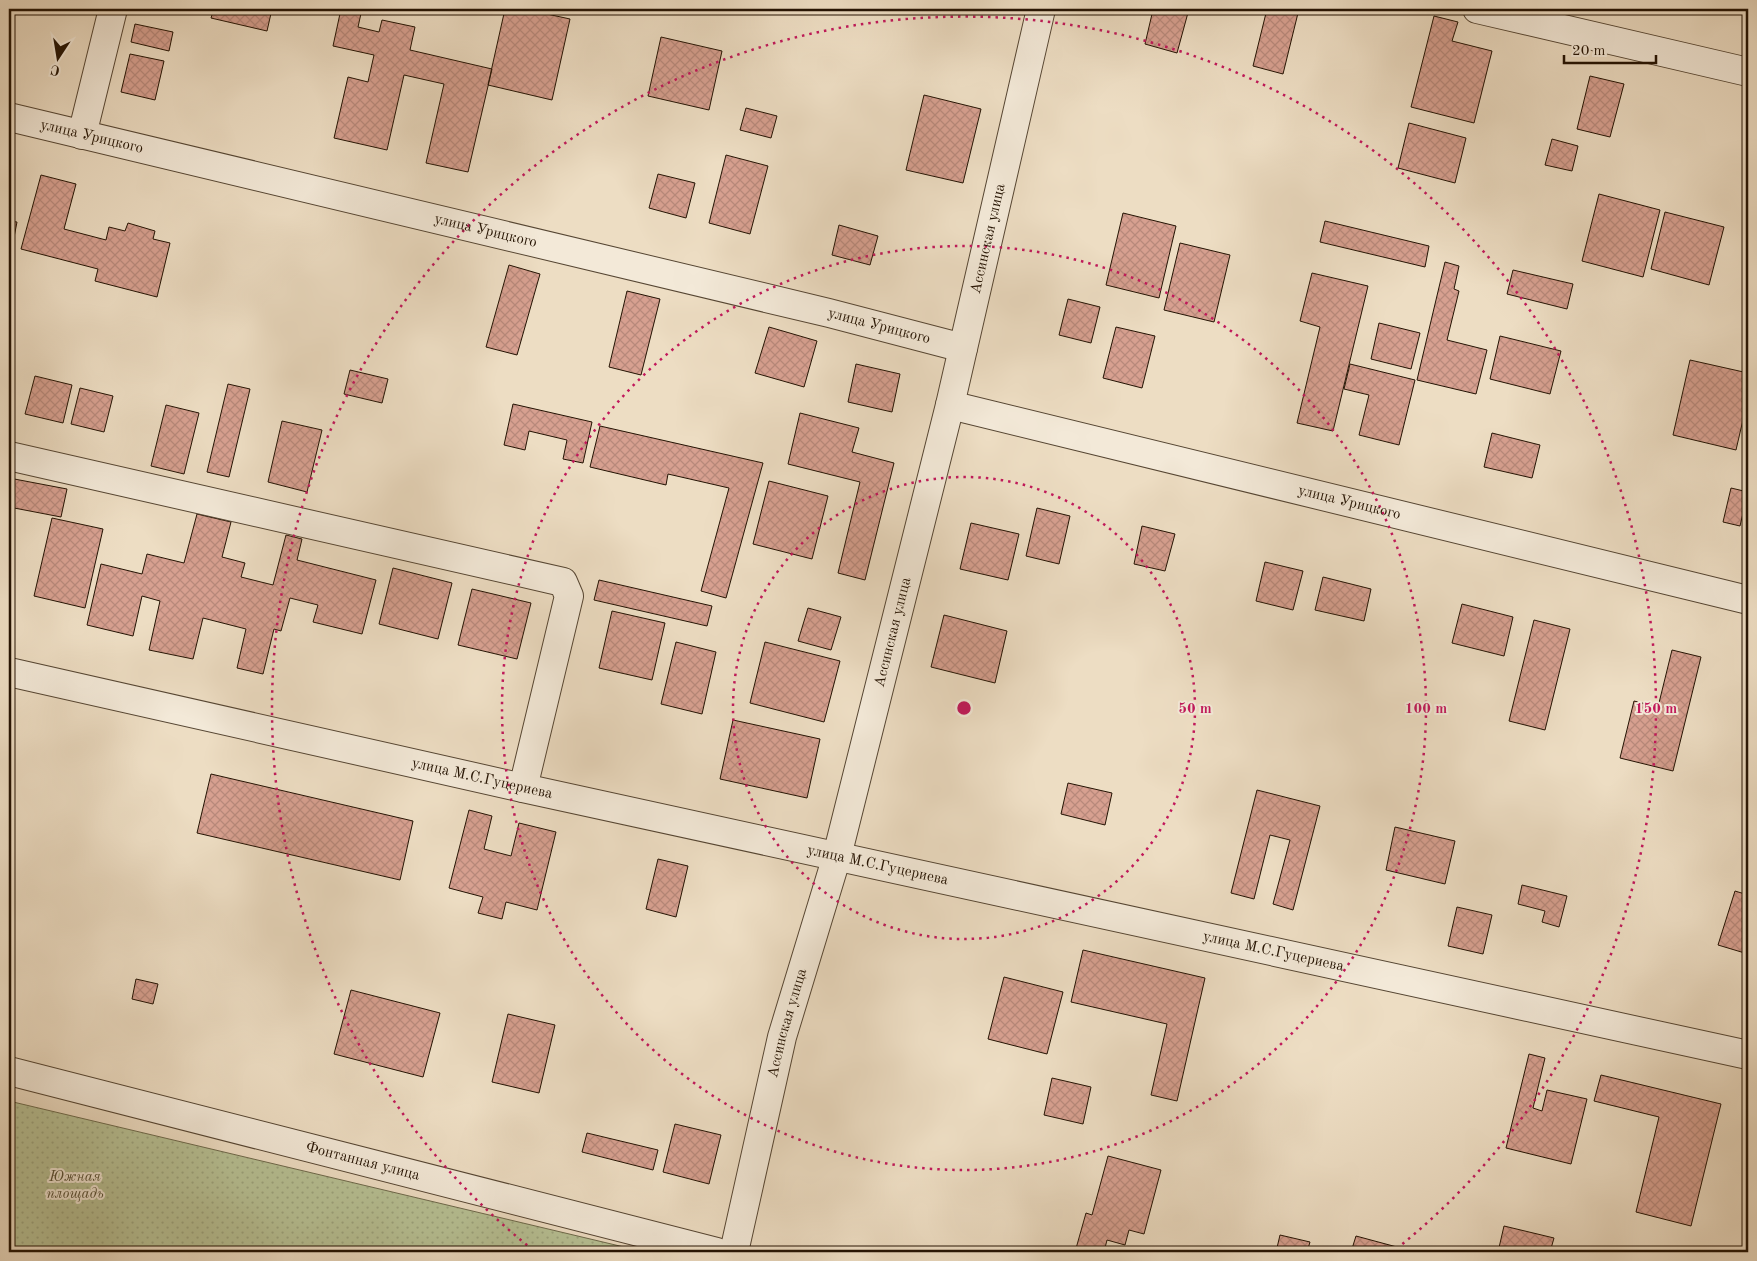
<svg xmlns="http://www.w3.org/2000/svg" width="1757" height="1261" font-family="'Old Standard TT',serif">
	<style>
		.park { fill: url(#park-dots); stroke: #6e6a4c }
		.building { fill: url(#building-cross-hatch); stroke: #241303 }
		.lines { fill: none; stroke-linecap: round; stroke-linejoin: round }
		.minor-casing { stroke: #564633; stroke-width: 30 }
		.minor { stroke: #f3e9d8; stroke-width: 28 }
		.ring { fill: none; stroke: #c2185b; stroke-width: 2.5; stroke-dasharray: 2.5 5 }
		.labels { text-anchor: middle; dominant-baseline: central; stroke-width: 4; stroke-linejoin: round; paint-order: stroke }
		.street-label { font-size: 15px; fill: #241303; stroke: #f3e9d8 }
		.park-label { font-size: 15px; font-style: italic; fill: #575036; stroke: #f3e9d8 }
		.centre { fill: #c2185b; stroke: #f3e9d8; stroke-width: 2.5 }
		.ring-label { font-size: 15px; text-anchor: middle; font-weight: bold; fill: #c2185b; stroke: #f3e9d8; stroke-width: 4; stroke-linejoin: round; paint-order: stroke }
	</style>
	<defs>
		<pattern id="park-dots" width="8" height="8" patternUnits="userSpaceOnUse" patternTransform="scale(1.25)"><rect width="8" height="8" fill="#b7c195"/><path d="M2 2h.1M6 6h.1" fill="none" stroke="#9da57f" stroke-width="1.8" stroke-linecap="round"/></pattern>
		<pattern id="building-cross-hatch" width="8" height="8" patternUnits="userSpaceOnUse" patternTransform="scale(1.25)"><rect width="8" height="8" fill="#d7a090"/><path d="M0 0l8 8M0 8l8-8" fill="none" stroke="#b8897b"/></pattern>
	</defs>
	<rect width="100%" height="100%" fill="#edddc3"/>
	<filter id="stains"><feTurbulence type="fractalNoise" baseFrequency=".004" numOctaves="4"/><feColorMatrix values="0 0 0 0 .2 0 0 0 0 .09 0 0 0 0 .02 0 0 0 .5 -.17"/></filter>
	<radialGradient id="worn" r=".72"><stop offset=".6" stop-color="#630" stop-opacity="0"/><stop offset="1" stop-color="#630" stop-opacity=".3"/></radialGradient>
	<!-- park -->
	<path class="park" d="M9 1101 645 1252H9Z"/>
	<!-- building -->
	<path class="building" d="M214 9H272L267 31 211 18Z
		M341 9H362L358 27 379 32 382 20 415 27 410 50 492 69 468 172 426 163 444 84 404 75 387 150 334 138 348 77 368 82 374 55 333 46Z
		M505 9H524L570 19 552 100 488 85Z
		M1147 9H1189L1177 53 1145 44 1152 14 1146 12Z
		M1267 9H1299L1283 74 1253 66Z
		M1434 16 1458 22 1452 41 1492 51 1474 123 1411 107Z
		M135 24 173 32 169 51 131 42Z
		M661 37 722 51 709 110 648 96Z
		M130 54 164 61 155 100 121 92Z
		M1590 76 1624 84 1610 137 1577 129Z
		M924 95 981 109 963 183 906 170Z
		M746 108 777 116 771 138 740 130Z
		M1409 123 1466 138 1455 183 1398 168Z
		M1552 139 1578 146 1572 171 1545 165Z
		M726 155 768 166 750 234 709 223Z
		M658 174 695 183 686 218 649 208Z
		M41 175 76 184 64 229 106 240 109 227 125 231 128 223 155 231 153 239 170 243 157 297 95 281 98 269 21 249Z
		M1599 194 1660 210 1643 277 1582 261Z
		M1665 212 1724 227 1709 285 1651 269Z
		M1123 213 1176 226 1159 298 1106 285Z
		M9 221 17 222 10 258 9 257Z
		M1325 221 1429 246 1425 267 1320 242Z
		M839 225 878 236 870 265 832 255Z
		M1180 243 1230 255 1214 322 1164 310Z
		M1445 262 1459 266 1454 289 1459 291 1447 340 1487 350 1476 394 1417 380Z
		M509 265 540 274 517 355 486 347Z
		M1513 270 1573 284 1567 309 1507 294Z
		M1312 273 1368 286 1333 431 1297 423 1320 327 1300 321Z
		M627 291 660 299 641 375 609 367Z
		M1068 299 1100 307 1091 343 1059 335Z
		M1379 323 1420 333 1411 369 1371 359Z
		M769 327 817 341 804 387 755 373Z
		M1116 327 1155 336 1142 388 1103 378Z
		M1500 336 1561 351 1550 394 1490 379Z
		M1690 360 1748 373V398L1736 450 1673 435Z
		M856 364 900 374 892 412 848 402Z
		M1350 364 1415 380 1399 445 1359 435 1369 395 1344 389Z
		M350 370 388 379 382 403 344 394Z
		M35 376 72 385 63 423 25 414Z
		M228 384 250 389 229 477 207 472Z
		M80 388 113 396 104 432 71 424Z
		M513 404 592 422 583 463 563 459 567 440 529 431 525 450 504 445Z
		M166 405 199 413 184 474 151 466Z
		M800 413 859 428 852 452 894 463 865 580 838 573 860 482 788 464Z
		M282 421 322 430 307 492 268 482Z
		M600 426 763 463 726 598 701 591 729 488 668 474 666 485 590 467Z
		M1492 433 1540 445 1532 478 1484 467Z
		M9 478 67 489 61 517 9 507Z
		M769 481 828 496 812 559 753 544Z
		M1731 488 1748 492 1740 526 1723 522Z
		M1037 508 1070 516 1059 564 1026 556Z
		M197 514 231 522 222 557 245 563 241 577 273 585 286 535 302 539 297 560 376 580 362 634 313 622 318 605 290 598 281 631 274 629 263 674 237 668 246 629 203 618 193 659 149 650 160 601 142 596 133 636 87 625 101 564 142 574 147 554 184 563Z
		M52 518 103 529 85 608 34 596Z
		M971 523 1019 534 1008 580 960 569Z
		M1142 526 1175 534 1165 571 1134 564Z
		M1265 562 1303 571 1293 610 1256 601Z
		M393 568 452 583 438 639 379 624Z
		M1323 577 1371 589 1364 621 1315 610Z
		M599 580 712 606 707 626 594 600Z
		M472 589 531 603 517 659 458 645Z
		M1462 604 1513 617 1504 656 1452 643Z
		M808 608 841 617 831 650 798 641Z
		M612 611 665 623 652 680 599 668Z
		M944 615 1007 631 995 683 931 667Z
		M1534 620 1570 629 1545 730 1509 721Z
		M676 642 716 652 702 714 661 704Z
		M765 642 840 661 824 722 750 703Z
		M1672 650 1701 657 1673 771 1620 758 1634 701 1658 707Z
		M733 720 820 739 807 798 720 779Z
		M211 774 413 821 400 880 197 833Z
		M1068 783 1112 793 1105 825 1061 814Z
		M1257 790 1320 806 1293 910 1273 904 1290 840 1270 835 1254 899 1231 893Z
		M469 810 492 816 484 849 511 856 519 823 556 832 537 910 506 902 502 919 478 913 483 897 449 888Z
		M1395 827 1455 841 1445 884 1386 870Z
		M658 859 688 866 676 917 646 909Z
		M1522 885 1567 896 1559 927 1542 922 1545 911 1518 904Z
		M1735 891 1748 895V954L1718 945Z
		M1457 907 1492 915 1483 954 1448 946Z
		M1083 950 1205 978 1177 1101 1151 1095 1167 1024 1071 1002Z
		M1004 977 1063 992 1047 1054 988 1039Z
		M136 979 158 984 153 1004 132 999Z
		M351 990 440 1013 423 1077 334 1054Z
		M508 1014 555 1025 539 1093 492 1082Z
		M1529 1054 1545 1058 1533 1108 1542 1111 1547 1090 1587 1099 1571 1164 1506 1148Z
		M1601 1075 1721 1104 1691 1226 1636 1212 1659 1117 1594 1101Z
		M1052 1078 1091 1087 1083 1124 1044 1115Z
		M675 1124 721 1135 709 1184 663 1172Z
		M587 1133 658 1150 653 1170 582 1152Z
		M1108 1156 1161 1170 1144 1234 1129 1230 1125 1245 1107 1240 1104 1252H1075L1086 1213 1092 1215Z
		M1504 1226 1554 1238 1550 1252H1498Z
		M1280 1235 1310 1242 1307 1252H1276Z
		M1356 1236 1408 1250V1252H1351Z"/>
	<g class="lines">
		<defs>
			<g id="minor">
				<path d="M1477 9 1748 72"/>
				<path id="s1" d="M9 117 829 313 963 348"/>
				<path d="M82 135 113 9"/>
				<path id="s2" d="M950 405 1748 600"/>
				<path d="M9 456 563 582 569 596 523 788"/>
				<path id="s3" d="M9 672 523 788 1748 1055"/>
				<path id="s4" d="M9 1071 717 1252"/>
				<path id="s5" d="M734 1252 782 1037 837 856 950 405 1041 9"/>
			</g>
		</defs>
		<!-- minor casing -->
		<use href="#minor" class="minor-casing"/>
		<!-- minor -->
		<use href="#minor" class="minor"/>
	</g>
	<!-- distance rings -->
	<g class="ring">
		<circle cx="964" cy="708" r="231"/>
		<circle cx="964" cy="708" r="462"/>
		<path d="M533 1250A692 692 0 1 1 1395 1250"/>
	</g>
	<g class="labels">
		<!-- street labels -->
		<g class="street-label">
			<text stroke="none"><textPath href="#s1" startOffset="85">улица Урицкого</textPath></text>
			<text stroke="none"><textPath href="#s1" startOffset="490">улица Урицкого</textPath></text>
			<text stroke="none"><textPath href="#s5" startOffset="1045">Ассинская улица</textPath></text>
			<text stroke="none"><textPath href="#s1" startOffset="895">улица Урицкого</textPath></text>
			<text stroke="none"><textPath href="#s2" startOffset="411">улица Урицкого</textPath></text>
			<text stroke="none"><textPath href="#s5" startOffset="640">Ассинская улица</textPath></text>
			<text stroke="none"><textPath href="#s3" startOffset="485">улица М.С.Гуцериева</textPath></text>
			<text stroke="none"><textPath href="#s3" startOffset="890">улица М.С.Гуцериева</textPath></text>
			<text stroke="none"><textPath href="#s3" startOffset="1295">улица М.С.Гуцериева</textPath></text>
			<text stroke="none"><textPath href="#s5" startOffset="235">Ассинская улица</textPath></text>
			<text stroke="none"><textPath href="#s4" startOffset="365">Фонтанная улица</textPath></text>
		</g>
		<!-- park labels -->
		<g class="park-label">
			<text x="75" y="1177">Южная<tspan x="75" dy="17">площадь</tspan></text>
		</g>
	</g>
	<circle cx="964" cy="708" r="8" class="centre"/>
	<g class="ring-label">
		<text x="1195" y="713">50 m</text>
		<text x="1426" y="713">100 m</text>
		<text x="1656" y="713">150 m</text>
	</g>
	<!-- margin -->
	<rect width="1757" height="1261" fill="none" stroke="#edddc3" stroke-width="30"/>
	<rect x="10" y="10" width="1737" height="1241" fill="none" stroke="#241303" stroke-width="2.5"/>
	<rect x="15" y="15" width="1727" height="1231" fill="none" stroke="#241303"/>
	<!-- north arrow -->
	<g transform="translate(58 58) rotate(192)" stroke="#f3e9d8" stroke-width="4" paint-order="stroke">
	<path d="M0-4L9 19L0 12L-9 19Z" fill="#241303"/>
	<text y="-8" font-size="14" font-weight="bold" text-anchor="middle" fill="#241303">С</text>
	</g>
	<!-- scale -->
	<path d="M1564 55v8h92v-8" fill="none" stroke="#241303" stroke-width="2.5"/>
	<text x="1572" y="55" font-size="15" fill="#241303" stroke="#f3e9d8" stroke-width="4" paint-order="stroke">20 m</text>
	<rect width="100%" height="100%" filter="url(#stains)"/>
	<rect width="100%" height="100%" fill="url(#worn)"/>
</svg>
